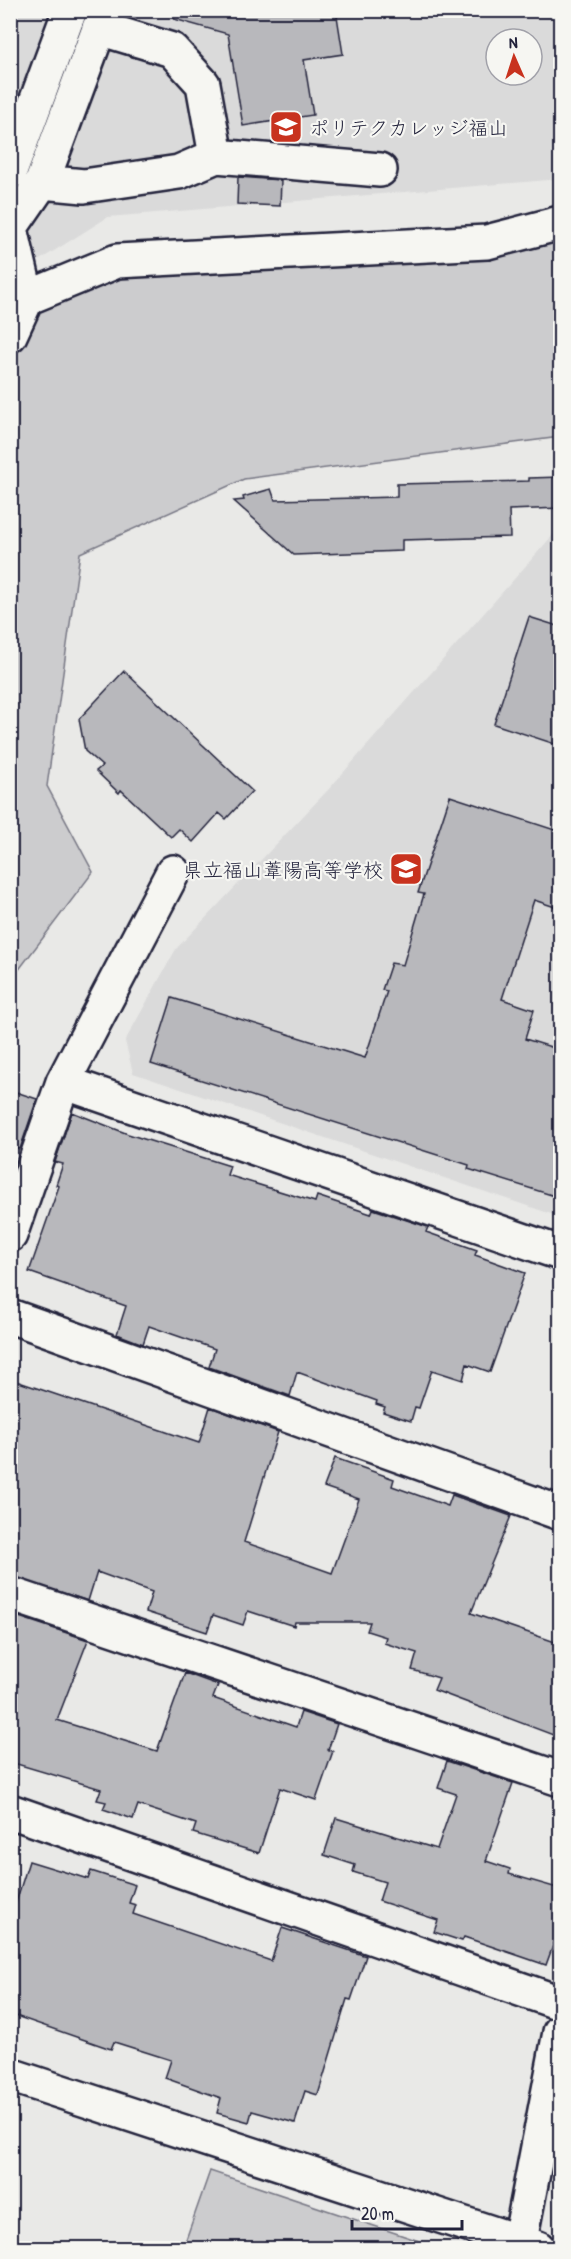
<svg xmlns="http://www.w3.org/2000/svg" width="571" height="2259" font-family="'Patrick Hand','Klee One',sans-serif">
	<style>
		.built { fill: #dadada; fill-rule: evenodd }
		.green { fill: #ccccce; stroke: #777784; stroke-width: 1.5 }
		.building { fill: #b8b8bc; stroke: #22223b; stroke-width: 1.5 }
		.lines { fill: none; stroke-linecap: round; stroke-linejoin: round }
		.minor-casing { stroke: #22223b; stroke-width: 38 }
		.minor { stroke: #f6f6f2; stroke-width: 33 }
		.labels { text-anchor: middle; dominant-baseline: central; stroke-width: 4.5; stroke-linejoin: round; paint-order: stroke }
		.poi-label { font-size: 20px; fill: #22223b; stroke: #f6f6f2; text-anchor: start }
	</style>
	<rect width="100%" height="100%" fill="#e9e9e7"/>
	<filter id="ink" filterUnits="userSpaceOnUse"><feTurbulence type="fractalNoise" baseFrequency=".0167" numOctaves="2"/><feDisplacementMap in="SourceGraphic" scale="12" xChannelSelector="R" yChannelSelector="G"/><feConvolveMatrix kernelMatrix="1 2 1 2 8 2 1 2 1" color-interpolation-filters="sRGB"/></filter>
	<g filter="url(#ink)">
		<!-- built -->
		<path class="built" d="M11 11H560V179L108 217 11 278ZM496 39H532V75H496Z
			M560 527V1217L133 1073 125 1041 176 949 328 790Z"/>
		<!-- green -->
		<path class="green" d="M560 239V437L244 479 80 553 47 786 93 872 11 980 10 358 32 309 125 272Z
			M210 2171 440 2248H183Z"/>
		<!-- building -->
		<path class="building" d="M175 10H336L343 54 304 60 313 115 243 126 228 34 174 19Z
			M238 177 281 180 280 206 237 204Z
			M561 477V508L509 510 510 537 402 540V551L294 555 234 501 244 500 243 497 271 489 275 500 397 497V484L529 481V478Z
			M529 617 561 627V746L494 724Z
			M124 671 252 791 226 819 219 813 193 842 179 829 171 837 121 790 119 793 96 771 102 766 85 751 79 719Z
			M450 796 561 832V909L534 900 502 999 534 1010 525 1039 561 1050V1198L468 1169 469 1165 151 1064 172 998 365 1058 387 991 382 990 391 963 403 965 424 894 418 893Z
			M10 1090 37 1099 20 1149 10 1146Z
			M72 1112 128 1134 230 1166 227 1175 315 1202 317 1196 371 1214 373 1209 428 1227 426 1232 477 1250 475 1255 525 1273 490 1372 467 1364 463 1380 432 1370 419 1408 415 1407 411 1421 383 1412 385 1407 376 1404 377 1401 297 1372 290 1396 209 1367 215 1349 149 1326 143 1344 117 1334 126 1306 29 1272 59 1186 56 1185 63 1164 55 1162Z
			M10 1379 199 1443 210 1407 278 1432 244 1542 332 1573 359 1499 324 1487 335 1458 394 1479 392 1486 448 1506 452 1495 511 1516 471 1613 561 1644V1738L434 1690 439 1678 412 1670 417 1653 384 1643 386 1637 367 1631 370 1622H295L294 1626 248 1611 243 1625 213 1615 207 1632 146 1612 152 1592 97 1572 88 1601 10 1576Z
			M10 1614 88 1640 57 1720 157 1751 185 1673 218 1685 213 1698 296 1727 301 1712 337 1724 328 1750 333 1751 316 1800 280 1788 259 1853 193 1833 196 1824 138 1805 133 1819 103 1809 106 1802 97 1800 101 1789 10 1762Z
			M447 1761 513 1783 486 1861 510 1869 509 1874 561 1889V1945L554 1943 546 1965 464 1937 462 1941 434 1932 438 1920 379 1901 385 1882 353 1872 355 1865 324 1855 336 1818 437 1849 456 1794 438 1788Z
			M29 1861 88 1879 91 1871 135 1885 129 1903 136 1905 133 1914 271 1961 282 1928 366 1956 351 2000 347 1999 318 2095 305 2091 295 2123 252 2111 249 2122 217 2113 221 2098 165 2078 171 2060 114 2042 111 2049 10 2014V1921Z"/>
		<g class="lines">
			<defs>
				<path id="minor" d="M216 156 380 170
					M10 172 70 10
					M42 182 84 186 179 172 216 156 203 84 172 50 99 28
					M10 224 27 298 10 335
					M11 227 42 182 106 10
					M10 292 27 298 117 261 487 242 560 223
					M63 1082 560 1253
					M10 1235 63 1082 173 872
					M10 1316 560 1513
					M10 1594 560 1779
					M10 1811 560 2003
					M10 2075 538 2248
					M520 2241 560 2032"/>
			</defs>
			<!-- minor casing -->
			<use href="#minor" class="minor-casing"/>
			<!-- minor -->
			<use href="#minor" class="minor"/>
		</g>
	</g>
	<!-- icons -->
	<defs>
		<symbol id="school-square" viewBox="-11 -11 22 22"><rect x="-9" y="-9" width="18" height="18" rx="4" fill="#c8321e" stroke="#f6f6f2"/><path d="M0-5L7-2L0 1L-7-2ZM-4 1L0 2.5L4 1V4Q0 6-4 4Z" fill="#fff"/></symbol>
	</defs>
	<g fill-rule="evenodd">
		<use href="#school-square" x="267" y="108" width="38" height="38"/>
		<use href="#school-square" x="387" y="850" width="38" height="38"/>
	</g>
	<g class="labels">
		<!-- poi labels -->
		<g class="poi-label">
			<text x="309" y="127">ポリテクカレッジ福山</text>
			<text x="383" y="869" text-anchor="end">県立福山葦陽高等学校</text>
		</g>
	</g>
	<!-- margin -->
	<rect width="571" height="2259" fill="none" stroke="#f6f6f2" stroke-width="36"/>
	<rect x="18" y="18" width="535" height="2223" fill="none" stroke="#22223b" stroke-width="2" filter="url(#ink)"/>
	<!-- north arrow -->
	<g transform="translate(514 57) rotate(357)"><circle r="28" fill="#f6f6f2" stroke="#a1a1a9" stroke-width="1.5"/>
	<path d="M0-4.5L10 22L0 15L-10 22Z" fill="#c8321e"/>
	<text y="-9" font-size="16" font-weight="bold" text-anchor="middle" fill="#22223b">N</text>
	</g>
	<!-- scale -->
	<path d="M352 2220v9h110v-9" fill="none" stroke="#22223b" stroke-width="3"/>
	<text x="361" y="2220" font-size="18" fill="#22223b" stroke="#f6f6f2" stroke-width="4.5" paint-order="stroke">20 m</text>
</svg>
